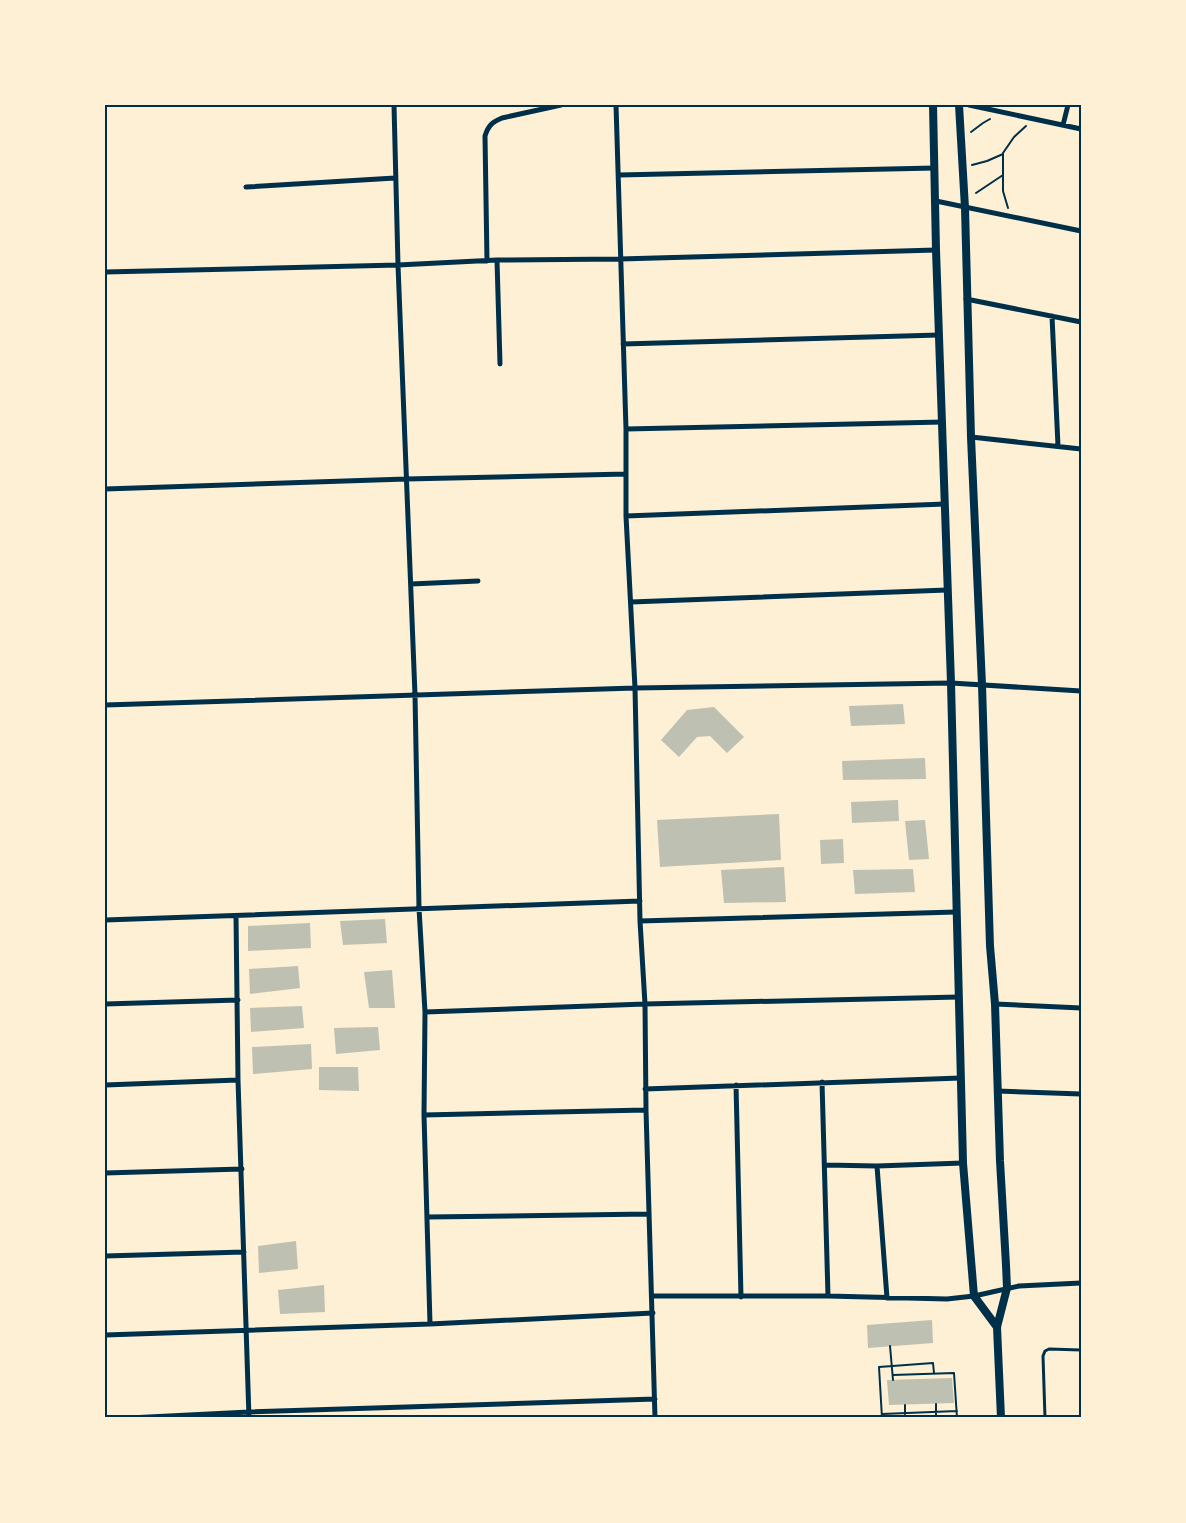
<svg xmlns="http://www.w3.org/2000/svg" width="1186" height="1523" font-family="'Public Sans',sans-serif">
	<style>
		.building { fill: #bec0b2 }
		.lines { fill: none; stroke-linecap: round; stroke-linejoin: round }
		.path { stroke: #003049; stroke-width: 2 }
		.service { stroke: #003049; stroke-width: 3 }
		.minor { stroke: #003049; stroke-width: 5 }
		.secondary { stroke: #003049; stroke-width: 8 }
		.neatline { fill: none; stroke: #003049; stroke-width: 2 }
	</style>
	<rect width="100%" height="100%" fill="#fdf0d5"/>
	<!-- building -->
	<path class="building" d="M903 704 905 724 851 726 849 706Z
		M714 707 744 737 727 753 710 736 697 737 679 757 661 740 687 710Z
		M925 758 926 779 843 780 842 761Z
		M898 800 899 821 852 823 851 802Z
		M779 814 781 860 660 867 657 820Z
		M925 820 929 859 909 860 905 821Z
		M843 839 844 863 821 864 820 840Z
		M784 867 786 902 724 903 721 870Z
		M913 869 915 892 855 894 853 870Z
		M385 919 387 943 343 945 340 921Z
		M310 923 311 948 248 951V926Z
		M298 966 300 988 250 994 249 969Z
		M392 970 395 1008H369L364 972Z
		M302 1006 304 1028 251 1032 250 1008Z
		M378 1027 380 1050 336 1054 334 1028Z
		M311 1044 312 1069 253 1074 252 1047Z
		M319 1067H358L359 1091 319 1090Z
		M296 1241 298 1269 259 1273 258 1246Z
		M324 1285 325 1312 280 1314 278 1290Z
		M932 1320 933 1343 868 1348 867 1325Z
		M952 1378 954 1403 889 1405 887 1380Z"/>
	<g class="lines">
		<!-- path -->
		<path class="path" d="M971 132 983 123 990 119
			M1003 153 1014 137 1026 126
			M972 165 987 161 1003 154V191L1008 208
			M976 193 1003 175
			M890 1346 893 1380
			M893 1375 954 1373 957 1418
			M936 1404V1418
			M905 1405V1418
			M882 1414 957 1411
			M882 1418 879 1367 933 1363 934 1373"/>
		<!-- service -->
		<path class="service" d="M1045 1418 1043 1356 1045 1351 1049 1349 1081 1350"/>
		<!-- minor -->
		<path class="minor" d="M394 105 398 265 415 695 419 908 425 1012 424 1115 430 1324
			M616 105 626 429V516L635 688 640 921 645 1004 646 1110 655 1418
			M969 105 1081 129
			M1063 125 1068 105
			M619 175 935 168
			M246 187 395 178
			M936 201 1081 231
			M497 260 500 364
			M487 261 485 136C488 126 492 122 502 118L561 105
			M105 272 398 265 497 260 620 259 936 250
			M966 299 1081 322
			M1052 316 1058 446
			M623 344 939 335
			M626 429 943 422
			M971 437 1081 449
			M105 489 406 479 626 474
			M626 516 945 504
			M411 584 478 581
			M631 602 947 590
			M105 705 635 688 951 683 1081 691
			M236 916 238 1080 249 1418
			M105 920 640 901
			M640 921 956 912
			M105 1004 238 1000
			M995 1004 1081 1008
			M425 1012 645 1004 959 997
			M822 1082 828 1296
			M105 1085 238 1080
			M736 1085 741 1297
			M645 1089 961 1078
			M997 1091 1081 1094
			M424 1115 646 1110
			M825 1165 877 1166 963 1163
			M877 1166 887 1298
			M105 1173 242 1169
			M427 1217 649 1214
			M105 1256 244 1252
			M652 1296H828L947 1299 974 1296 1019 1286 1081 1283
			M105 1335 430 1324 653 1313
			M129 1418 249 1412 655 1399"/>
		<!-- secondary -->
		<path class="secondary" d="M933 105 936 250 951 683 963 1163 974 1296 997 1327
			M959 105 965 208 971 437 982 685 990 946 995 1004 1000 1161 1006 1265 1007 1288 997 1327 1001 1418"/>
	</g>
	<!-- border -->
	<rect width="1186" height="1523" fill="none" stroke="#fdf0d5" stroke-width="213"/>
	<rect x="106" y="106" width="974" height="1310" class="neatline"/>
</svg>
